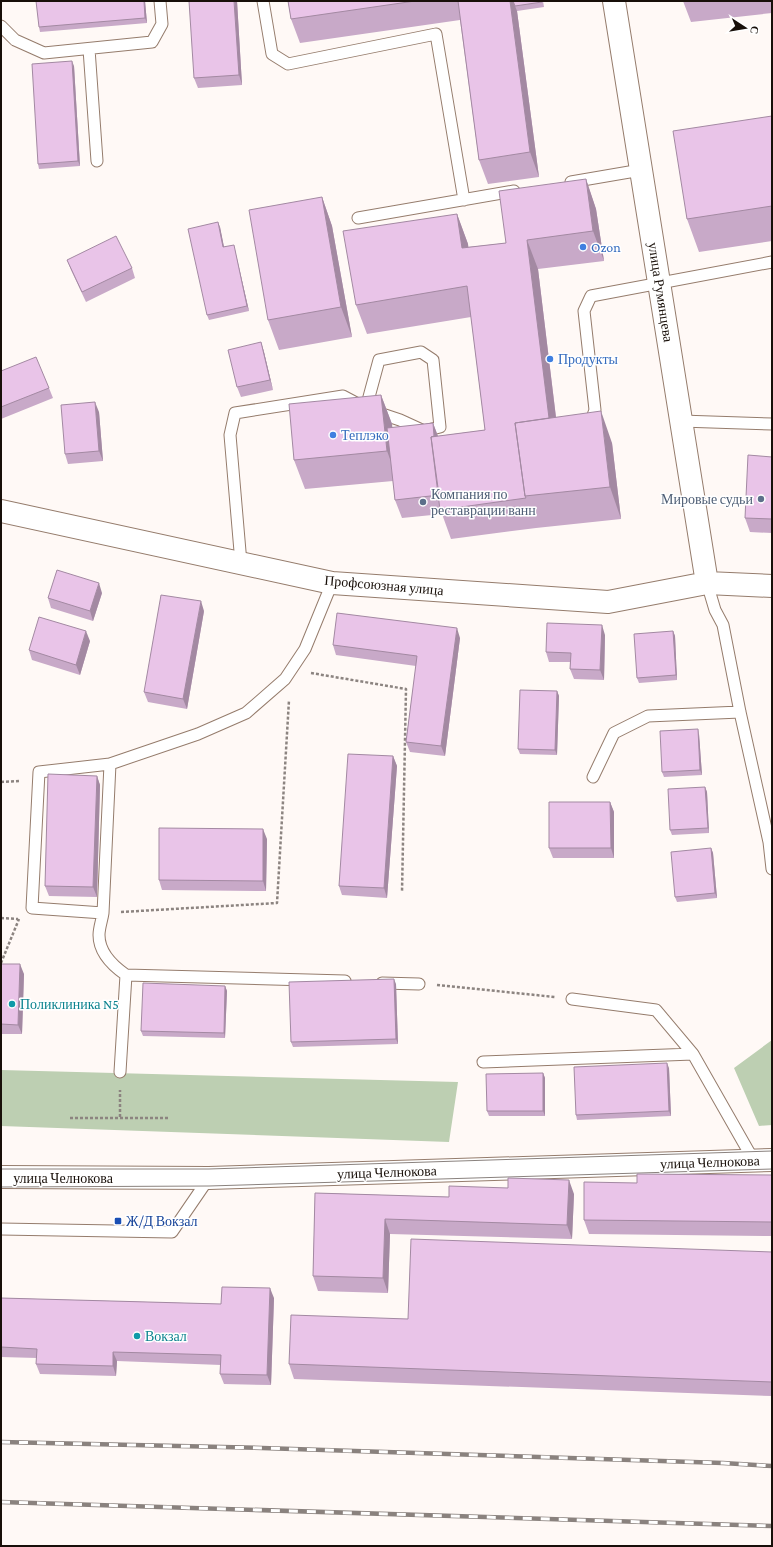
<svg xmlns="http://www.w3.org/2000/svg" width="773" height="1547" font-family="'Crimson Pro',serif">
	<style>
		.green { fill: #bdcfb2 }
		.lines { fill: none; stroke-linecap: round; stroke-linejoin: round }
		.service-casing { stroke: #957c6c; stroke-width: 13 }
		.minor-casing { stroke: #957c6c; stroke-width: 24 }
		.tertiary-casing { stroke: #957c6c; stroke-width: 24 }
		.path { stroke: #8c8480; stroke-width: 2.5; stroke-dasharray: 3 2; stroke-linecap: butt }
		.service { stroke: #fff; stroke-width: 11 }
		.minor { stroke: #fff; stroke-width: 22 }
		.tertiary { stroke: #fff; stroke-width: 22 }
		.tram { stroke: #8a827e; stroke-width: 1 }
		.rail-casing { stroke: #8a827e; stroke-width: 4.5 }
		.rail { stroke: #fff; stroke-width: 3; stroke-dasharray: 9; stroke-linecap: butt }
		.wall { fill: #c8a9c8 }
		.shaded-wall { fill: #a389a2 }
		.building { fill: #e9c4e8; stroke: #a389a2 }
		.shop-dot { fill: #3f7fe0; stroke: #fff; stroke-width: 1.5 }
		.service-dot { fill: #5c6f8a; stroke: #fff; stroke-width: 1.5 }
		.culture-dot { fill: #0f9aa8; stroke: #fff; stroke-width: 1.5 }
		.transit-dot { fill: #1a4fb4; stroke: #fff; stroke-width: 1.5 }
		.labels { text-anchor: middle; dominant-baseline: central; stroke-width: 3; stroke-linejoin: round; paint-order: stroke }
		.shop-label { font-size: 14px; fill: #366cbe; stroke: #fff; text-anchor: start }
		.street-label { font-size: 14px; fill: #180f09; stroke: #fff }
		.service-label { font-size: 14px; fill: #4e5e75; stroke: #fff; text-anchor: start }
		.culture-label { font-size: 14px; fill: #0d838f; stroke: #fff; text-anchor: start }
		.transit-label { font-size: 14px; fill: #164399; stroke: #fff; text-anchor: start }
	</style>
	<rect width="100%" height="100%" fill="#fff9f6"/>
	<!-- green -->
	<path class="green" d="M772 1040V1125L759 1126 734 1068Z
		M1 1070 458 1082 449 1142 1 1126Z"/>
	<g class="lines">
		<defs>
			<path id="service" d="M263 1 272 54 288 64 436 34 464 200
				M1 26 15 40 44 53 152 42 162 24 160 1
				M89 49 97 161
				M571 182 641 170
				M358 218 514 191
				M366 408 379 360 421 352 433 360 440 427 424 431 400 420 376 412
				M681 421 772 424
				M589 426 595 410 584 311 591 296 772 262
				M241 563 230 435 235 413 343 396 360 405
				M332 583 305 649 285 679 246 713 198 734 110 764 39 772 32 908 103 913C102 920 99 928 99 935 99 952 113 966 126 975L345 981
				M707 583 715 610 723 625 740 712 769 842 772 869
				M593 777 614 733 648 716 740 712
				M103 913 110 764
				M382 983 419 984
				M572 999 656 1010 693 1054
				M483 1062 693 1054 754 1161
				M120 1072 126 975
				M1 1229 172 1232 209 1178"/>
			<path id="minor" d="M614 1 707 583
				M1 511 332 583 608 602 707 583 772 586"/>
			<path id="tertiary" d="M1 1177 209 1178 772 1160"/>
		</defs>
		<!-- service casing -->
		<use href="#service" class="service-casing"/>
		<!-- minor casing -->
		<use href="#minor" class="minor-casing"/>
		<!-- tertiary casing -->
		<use href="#tertiary" class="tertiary-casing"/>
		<!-- path -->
		<path class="path" d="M311 673 406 689 402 892
			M1 782 20 781
			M121 912 277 903 289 700
			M1 918 18 919
			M1 963 19 919
			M437 985 555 997
			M120 1117V1090
			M70 1118H170"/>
		<!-- service -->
		<use href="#service" class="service"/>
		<!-- minor -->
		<use href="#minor" class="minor"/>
		<!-- tertiary -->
		<use href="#tertiary" class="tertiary"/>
		<!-- tram -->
		<path class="tram" d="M1 1169H209L772 1151
			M1 1187 209 1186 772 1169"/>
		<defs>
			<path id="rail" d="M1 1442 262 1448 723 1463 772 1466
				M1 1502 772 1526"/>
		</defs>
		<!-- rail casing -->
		<use href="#rail" class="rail-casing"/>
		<!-- rail -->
		<use href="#rail" class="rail"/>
	</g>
	<!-- wall -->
	<path class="wall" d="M145 1 147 23 40 32 39 27Z
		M237 1 242 85 198 88 194 78Z
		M288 1H543L544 7 517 11 539 177 488 184 479 160 460 20 300 43 291 19Z
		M683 1H772V13L691 22Z
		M74 66 80 166 39 169 38 164Z
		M772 116V241L699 252 687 219Z
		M586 179 596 209 604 261 538 269 556 417 612 443 621 519 536 528 451 539 442 514 402 518 395 500 393 481 305 489 294 460 381 395 392 424V428L433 423 438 436 485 430 471 317 367 334 356 305 457 214 468 244V247L506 243Z
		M322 197 332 226 352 337 279 350 268 320Z
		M220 227 224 247 235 250 249 311 209 320 207 315Z
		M67 260 132 268 135 278 86 302 71 270Z
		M261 342 264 352 273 390 241 397 237 387Z
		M1 371 49 388 53 398 1 419Z
		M99 412 103 461 68 464 65 454Z
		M772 457V533L750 532 745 518Z
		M102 593 93 621 51 608 48 598Z
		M204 611 187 709 148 702 144 692Z
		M673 631 675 636 677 680 639 683 637 678Z
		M605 635 604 680 574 679 570 669V662H549L546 652Z
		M460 638 445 756 410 752 406 742 416 666 336 655 333 645Z
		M90 641 80 675 32 660 29 650Z
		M557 691 559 696 557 755 520 754 518 749Z
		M699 734 702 775 664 777 662 772Z
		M393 756 397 766 387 898 342 895 339 886Z
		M97 776 100 785 97 897 49 896 45 886Z
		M705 787 707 792 709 833 672 835 670 830Z
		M610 802 614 812V858H553L549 848Z
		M267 839 266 891 162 890 159 880Z
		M711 848 713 853 717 898 677 902 675 897Z
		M1 964 24 974 22 1034H1Z
		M396 984 398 1044 293 1047 291 1042Z
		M225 986 227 991 225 1038 143 1036 141 1031Z
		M669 1068 671 1116 577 1120 576 1115Z
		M543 1073 545 1078V1116H489L487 1111Z
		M772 1175V1236L589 1234 584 1220 637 1183Z
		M315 1193 449 1197 574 1194 572 1239 390 1234 388 1293 318 1291 313 1276Z
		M772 1252V1396L294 1379 289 1364 408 1319Z
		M1 1298 221 1304 274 1298 271 1385 224 1384 220 1374 221 1365 117 1361 116 1376 40 1374 36 1364 37 1358 1 1357Z"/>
	<!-- shaded-wall -->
	<path class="shaded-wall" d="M144 1H145L147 23 145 18Z
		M234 1H237L242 85 239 75Z
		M510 1H513L517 11 539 177 530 152Z
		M72 61 74 66 80 166 78 161Z
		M586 179 596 209 604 261 593 231Z
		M322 197 332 226 352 337 341 307Z
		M457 214 468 244 473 278 462 248Z
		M218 222 220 227 225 252 223 247Z
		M527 240 538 269 560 451 549 421Z
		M234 245 235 250 249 311 247 306Z
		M261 342 264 352 273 390 270 380Z
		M381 395 392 424 398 480 387 451Z
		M95 402 99 412 103 461 99 451Z
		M601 411 612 443 621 519 610 487Z
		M433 423 440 442V495Z
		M99 583 102 593 93 621 90 611Z
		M201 601 204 611 187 709 183 699Z
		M602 625 605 635 604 680 600 670Z
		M457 628 460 638 445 756 441 746Z
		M86 631 90 641 80 675 76 665Z
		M673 631 675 636 677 680 676 675Z
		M557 691 559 696 557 755 555 750Z
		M698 729 699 734 702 775 700 770Z
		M393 756 397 766 387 898 384 888Z
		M97 776 100 785 97 897 93 887Z
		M705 787 707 792 709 833 708 828Z
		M610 802 614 812V858L611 848Z
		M263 829 267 839 266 891 263 881Z
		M711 848 713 853 717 898 715 893Z
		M20 964 24 974 22 1034 18 1025Z
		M394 979 396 984 398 1044 396 1039Z
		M225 986 227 991 225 1038 224 1033Z
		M667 1063 669 1068 671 1116 669 1111Z
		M543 1073 545 1078V1116L543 1111Z
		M569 1180 574 1194 572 1239 567 1225Z
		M385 1219 390 1234 388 1293 383 1278Z
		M270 1288 274 1298 271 1385 267 1375Z
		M113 1352 117 1361 116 1376 113 1366Z"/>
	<!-- building -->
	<path class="building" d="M36 1H144L145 18 39 27Z
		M189 1H234L239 75 194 78Z
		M288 1H415L291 19Z
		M458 1H510L530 152 479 160Z
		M513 1H542V2L515 6Z
		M72 61 78 161 38 164 32 64Z
		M772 116V206L687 219 673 131Z
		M586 179 593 231 527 240 549 418 515 423 525 496 526 498 440 510 431 437 485 430 467 286 356 305 343 231 457 214 462 248 506 243 499 191Z
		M322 197 341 307 268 320 249 210Z
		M218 222 223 247 234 245 247 306 207 315 188 229Z
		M116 236 132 268 82 292 67 260Z
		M261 342 270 380 237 387 228 350Z
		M36 357 49 388 1 407V371Z
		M381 395 387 451 294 460 289 404Z
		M95 402 99 451 65 454 61 405Z
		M601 411 610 487 525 496 515 423Z
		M433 423 434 436 431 437 439 495 395 500 387 428Z
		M748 455 772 457V519L745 518Z
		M57 570 99 583 90 611 48 598Z
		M161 595 201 601 183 699 144 692Z
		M337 613 457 628 441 746 406 742 417 656 333 645Z
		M39 617 86 631 76 665 29 650Z
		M547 623 602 625 600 670 570 669 571 653 546 652Z
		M673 631 676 675 637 678 634 634Z
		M520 690 557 691 555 750 518 749Z
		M698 729 700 770 662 772 660 731Z
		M348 754 393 756 384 888 339 886Z
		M48 774 97 776 93 887 45 886Z
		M705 787 708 828 670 830 668 789Z
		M549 802H610L611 848H549Z
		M159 828 263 829V881L159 880Z
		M711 848 715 893 675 897 671 852Z
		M1 964H20L18 1025 1 1024Z
		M394 979 396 1039 291 1042 289 982Z
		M143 983 225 986 224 1033 141 1031Z
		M667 1063 669 1111 576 1115 574 1067Z
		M543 1073V1111H487L486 1074Z
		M637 1174 772 1175V1222L584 1220V1182L637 1183Z
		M508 1178 569 1180 567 1225 385 1219 383 1278 313 1276 315 1193 449 1197V1186L508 1188Z
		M411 1239 772 1252V1382L289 1364 291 1315 408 1319Z
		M222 1287 270 1288 267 1375 220 1374 221 1355 113 1352V1366L36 1364 37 1349 1 1347V1298L221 1304Z"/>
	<!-- markers -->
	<g class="shop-dot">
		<circle cx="583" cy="247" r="4"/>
		<circle cx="550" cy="359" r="4"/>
		<circle cx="333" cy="435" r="4"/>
	</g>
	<g class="service-dot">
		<circle cx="761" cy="499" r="4"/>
		<circle cx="423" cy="502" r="4"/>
	</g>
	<g class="culture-dot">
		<circle cx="12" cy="1004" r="4"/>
		<circle cx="137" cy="1336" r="4"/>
	</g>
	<rect class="transit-dot" x="114" y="1217" width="8" height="8" rx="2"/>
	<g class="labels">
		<!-- shop labels -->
		<g class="shop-label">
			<text x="591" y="247">Ozon</text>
			<text x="558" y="359">Продукты</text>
			<text x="341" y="435">Теплэко</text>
		</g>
		<!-- street labels -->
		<g class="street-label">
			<text transform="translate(661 292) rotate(81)">улица Румянцева</text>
			<text transform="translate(384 585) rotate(5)">Профсоюзная улица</text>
			<text transform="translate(710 1162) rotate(-2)">улица Челнокова</text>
			<text transform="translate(387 1172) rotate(-2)">улица Челнокова</text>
			<text x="63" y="1178">улица Челнокова</text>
		</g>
		<!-- service labels -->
		<g class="service-label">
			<text x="431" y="494">Компания по<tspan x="431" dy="16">реставрации ванн</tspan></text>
			<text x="753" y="499" text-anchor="end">Мировые судьи</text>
		</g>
		<!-- culture labels -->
		<g class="culture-label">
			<text x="20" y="1004">Поликлиника N5</text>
			<text x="145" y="1336">Вокзал</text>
		</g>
		<!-- transit labels -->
		<g class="transit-label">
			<text x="126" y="1221">Ж/Д Вокзал</text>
		</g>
	</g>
	<!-- border -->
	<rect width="773" height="1547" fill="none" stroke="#180f09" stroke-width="4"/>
	<!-- north arrow -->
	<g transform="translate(745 28) rotate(102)" stroke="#ffffff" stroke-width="3" paint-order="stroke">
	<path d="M0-3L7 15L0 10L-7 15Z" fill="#180f09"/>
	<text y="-6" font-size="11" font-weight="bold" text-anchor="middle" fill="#180f09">С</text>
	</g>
</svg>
